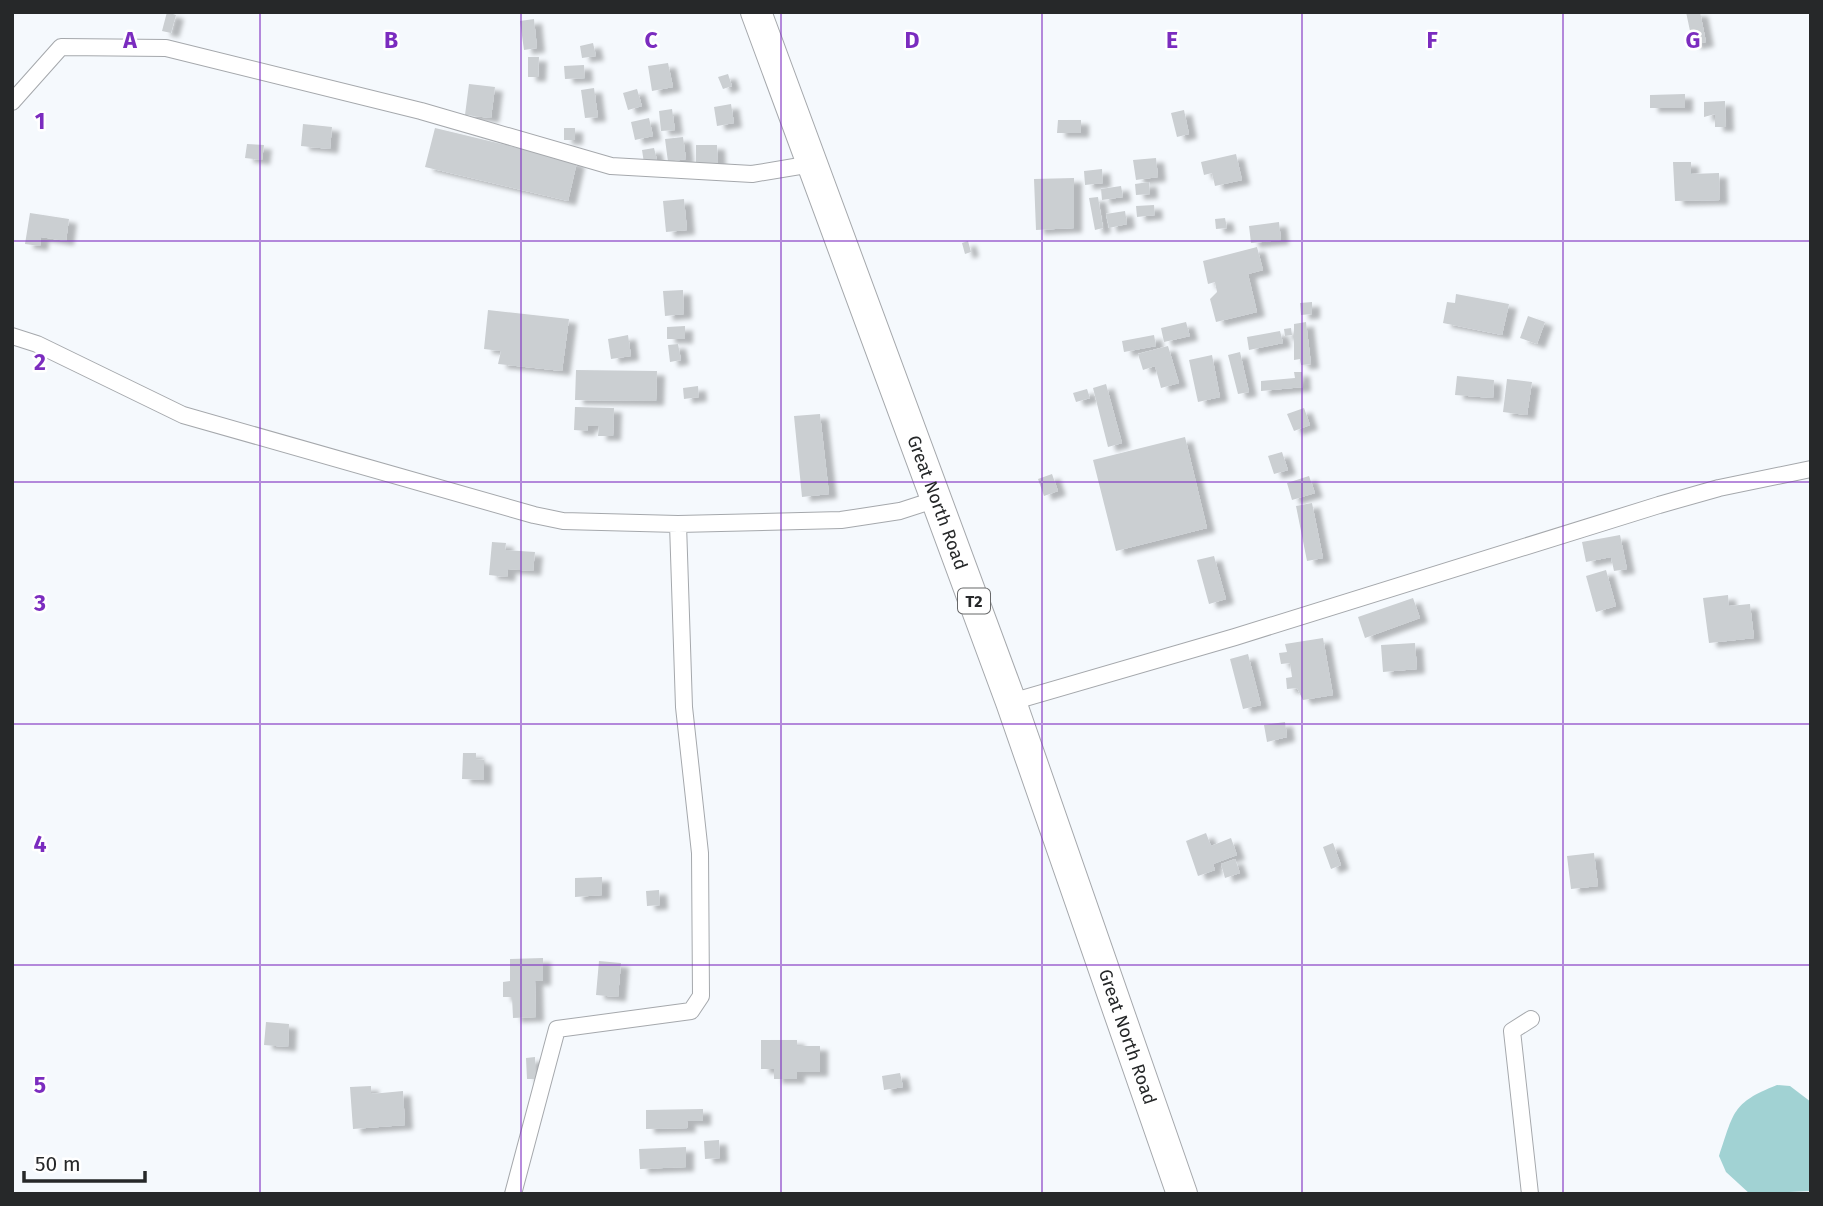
<svg xmlns="http://www.w3.org/2000/svg" width="1823" height="1206" font-family="'Fira Sans',sans-serif">
	<style>
		.water { fill: #a1d2d3 }
		.building { fill: #cbcfd2; filter: url(#shadow) }
		.lines { fill: none; stroke-linecap: round; stroke-linejoin: round }
		.street-casing { stroke: #a5a8ac; stroke-width: 18 }
		.highway-casing { stroke: #a5a8ac; stroke-width: 32 }
		.street { stroke: #fff; stroke-width: 16 }
		.highway { stroke: #fff; stroke-width: 30 }
		.grid { fill: none; stroke: #7b2cbf; stroke-width: 2; stroke-opacity: 0.55 }
		.labels { text-anchor: middle; dominant-baseline: central; stroke-width: 5; stroke-linejoin: round; paint-order: stroke }
		.shield { fill: #fff; stroke: #676869; stroke-width: 2 }
		.shield-label { font-size: 16px; font-weight: bold; fill: #262829 }
		.street-label { font-size: 18px; fill: #262829; stroke: #fff }
		.grid-label { font-size: 23px; text-anchor: middle; font-weight: bold; fill: #7b2cbf; stroke: #fff; stroke-width: 5; stroke-linejoin: round; paint-order: stroke }
	</style>
	<defs>
		<filter id="shadow"><feDropShadow dx="8" dy="4.5" stdDeviation="2" flood-color="#0004"/></filter>
	</defs>
	<rect width="100%" height="100%" fill="#f5f9fd"/>
	<!-- water -->
	<path class="water" d="M1777 1085 1790 1086 1811 1102V1191L1750 1194 1726 1172 1719 1156C1734 1113 1731 1103 1777 1085Z"/>
	<!-- building -->
	<path class="building" d="M167 12 176 15 171 33 162 31Z
		M1686 12H1700L1706 42 1693 45Z
		M534 19 537 48 524 50 520 21Z
		M593 43 596 56 582 58 580 46Z
		M528 57H539L538 77H528Z
		M668 63 673 87 652 91 648 66Z
		M584 65 585 78 565 79 564 66Z
		M728 74 732 86 723 89 718 77Z
		M469 84 495 87 491 118 465 115Z
		M594 88 598 117 585 118 581 90Z
		M637 89 642 106 628 110 623 93Z
		M1685 94V108H1650V95Z
		M1725 101 1726 127H1715V114L1704 117V102Z
		M731 104 734 123 717 126 714 107Z
		M672 109 675 130 661 131 659 111Z
		M1184 110 1189 134 1177 137 1171 113Z
		M649 118 653 136 635 140 631 122Z
		M1058 120H1081V133H1057Z
		M303 124 332 127 330 149 301 146Z
		M435 128 577 162 568 201 425 167Z
		M564 128H575V140H564Z
		M683 137 686 159 668 162 665 139Z
		M247 144 264 145 262 160 245 158Z
		M696 145H717L718 164 696 165Z
		M654 148 657 160 644 163 642 150Z
		M1236 154 1242 180 1215 186 1212 173 1204 175 1201 162Z
		M1156 158 1158 177 1136 180 1133 160Z
		M1673 162H1691V174L1719 173 1720 200 1675 201Z
		M1102 169 1103 183 1085 185 1084 171Z
		M1074 178V228L1036 230 1034 179Z
		M1149 182 1150 194 1136 195 1135 184Z
		M1121 186 1123 197 1102 200 1101 189Z
		M1098 197 1103 228 1095 230 1089 198Z
		M684 199 687 230 666 232 663 201Z
		M1154 205 1155 215 1137 217 1136 206Z
		M1125 211 1127 224 1109 228 1106 214Z
		M30 213 69 219 66 241 41 237 40 246 25 244Z
		M1225 218 1227 228 1216 229 1215 219Z
		M1279 222 1281 240 1251 243 1249 226Z
		M968 241 971 252 965 254 962 243Z
		M1257 247 1263 270 1248 274 1257 312 1216 322 1210 299 1217 292 1215 282 1208 284 1203 261Z
		M683 290 684 314 665 316 663 291Z
		M1456 294 1509 304 1502 335 1443 323 1447 302 1455 303Z
		M1312 302V314L1301 315 1300 303Z
		M488 310 569 319 562 371 498 364 501 351 484 349Z
		M1528 316 1545 322 1537 344 1520 338Z
		M1186 322 1190 336 1164 342 1161 328Z
		M1306 322 1311 364 1301 365 1300 359 1294 360V324Z
		M685 326V339H667V327Z
		M1291 328 1292 335 1285 336 1284 329Z
		M1280 331 1283 343 1249 350 1247 337Z
		M628 335 631 356 611 359 608 339Z
		M1154 335 1156 346 1124 352 1122 341Z
		M678 344 681 360 670 362 668 345Z
		M1168 346 1179 383 1161 388 1155 366 1143 370 1138 354Z
		M1240 352 1249 392 1238 394 1228 355Z
		M1212 355 1220 397 1198 402 1189 360Z
		M576 370 657 371 656 401 575 400Z
		M1294 372H1302L1303 387 1261 391V381L1295 378Z
		M1457 376 1494 380 1493 398 1455 395Z
		M1507 379 1532 382 1527 415 1503 412Z
		M1106 384 1122 443 1108 447 1093 388Z
		M698 386 699 397 684 399 683 388Z
		M1087 389 1090 398 1076 402 1073 393Z
		M575 407 614 408 613 436H598L599 426H588L587 431 574 430Z
		M1304 408 1310 425 1294 431 1287 414Z
		M820 414 829 494 802 497 794 416Z
		M1185 437 1207 528 1116 551 1093 460Z
		M1282 452 1288 470 1274 474 1268 456Z
		M1052 474 1058 491 1044 496 1038 479Z
		M1309 476 1315 493 1292 500 1287 483Z
		M1312 503 1323 558 1307 561 1296 506Z
		M1620 535 1627 569 1614 571 1611 557 1586 562 1582 542Z
		M492 542 506 543 505 550 535 552 533 571 508 569 507 577 489 575Z
		M1214 556 1226 599 1209 604 1197 560Z
		M1606 570 1616 606 1596 612 1586 576Z
		M1728 595 1729 606 1750 604 1754 638 1709 643 1703 598Z
		M1413 598 1420 618 1365 638 1358 617Z
		M1323 638 1333 695 1303 700 1297 688 1287 689 1286 678 1292 677 1290 663 1281 664 1279 653 1287 652 1285 644Z
		M1415 643 1417 669 1383 672 1381 645Z
		M1248 654 1261 705 1243 709 1230 659Z
		M1285 722 1287 737 1267 742 1264 725Z
		M463 753H476V759L484 760V780L462 779Z
		M1206 833 1211 846 1231 838 1237 855 1213 864 1215 870 1198 876 1186 841Z
		M1333 843 1341 865 1331 869 1323 847Z
		M1594 853 1598 886 1571 889 1567 856Z
		M1235 859 1240 873 1225 878 1221 864Z
		M602 877V895L575 897V878Z
		M659 890 660 905 647 906 646 891Z
		M543 958V981H535L536 1017 513 1018 512 997H503V982L510 981V959Z
		M599 961 621 963 618 997 596 995Z
		M266 1022 289 1024 288 1047 264 1045Z
		M761 1040H797V1046H820V1072H797V1079H774V1069H761Z
		M535 1057V1079H527L526 1058Z
		M900 1073 903 1087 884 1090 882 1076Z
		M371 1086V1094L403 1091 405 1125 353 1129 350 1087Z
		M703 1109V1121H687L688 1128 646 1129V1110Z
		M719 1140 720 1158 705 1159 704 1141Z
		M686 1147V1167L640 1169 639 1149Z"/>
	<g class="lines">
		<defs>
			<path id="street" d="M12 102 61 47 166 48 421 111 611 166 752 174 812 164
				M12 336 37 344 183 415 534 515 563 521 678 524 841 520 900 511 940 498
				M1011 702 1235 637 1659 505 1719 488 1811 469
				M513 1194 557 1029 691 1011 701 996 700 853 684 707 678 524
				M1530 1194 1512 1031 1531 1019"/>
			<g id="highway">
				<path id="s1" d="M756 12 1011 702 1182 1194"/>
			</g>
		</defs>
		<!-- street casing -->
		<use href="#street" class="street-casing"/>
		<!-- highway casing -->
		<use href="#highway" class="highway-casing"/>
		<!-- street -->
		<use href="#street" class="street"/>
		<!-- highway -->
		<use href="#highway" class="highway"/>
	</g>
	<!-- grid -->
	<path class="grid" d="M260 12V1194M521 12V1194M781 12V1194M1042 12V1194M1302 12V1194M1563 12V1194M12 241H1811M12 482H1811M12 724H1811M12 965H1811"/>
	<g class="labels">
		<!-- shield labels -->
		<rect class="shield" x="958" y="588.5" width="32" height="25" rx="5"/>
		<g class="shield-label">
			<text x="974" y="601">T2</text>
		</g>
		<!-- street labels -->
		<g class="street-label">
			<text stroke="none"><textPath href="#s1" startOffset="523">Great North Road</textPath></text>
			<text stroke="none"><textPath href="#s1" startOffset="1090">Great North Road</textPath></text>
		</g>
	</g>
	<g class="grid-label">
		<text x="130" y="48">A</text>
		<text x="391" y="48">B</text>
		<text x="651" y="48">C</text>
		<text x="912" y="48">D</text>
		<text x="1172" y="48">E</text>
		<text x="1432" y="48">F</text>
		<text x="1693" y="48">G</text>
		<text x="40" y="129">1</text>
		<text x="40" y="370">2</text>
		<text x="40" y="611">3</text>
		<text x="40" y="852">4</text>
		<text x="40" y="1093">5</text>
	</g>
	<!-- border -->
	<rect width="1823" height="1206" fill="none" stroke="#262829" stroke-width="28"/>
	<!-- scale -->
	<path d="M24 1171v10h121v-10" fill="none" stroke="#262829" stroke-width="3.5"/>
	<text x="35" y="1171" font-size="21" fill="#262829" stroke="#ffffff" stroke-width="5" paint-order="stroke">50 m</text>
</svg>
